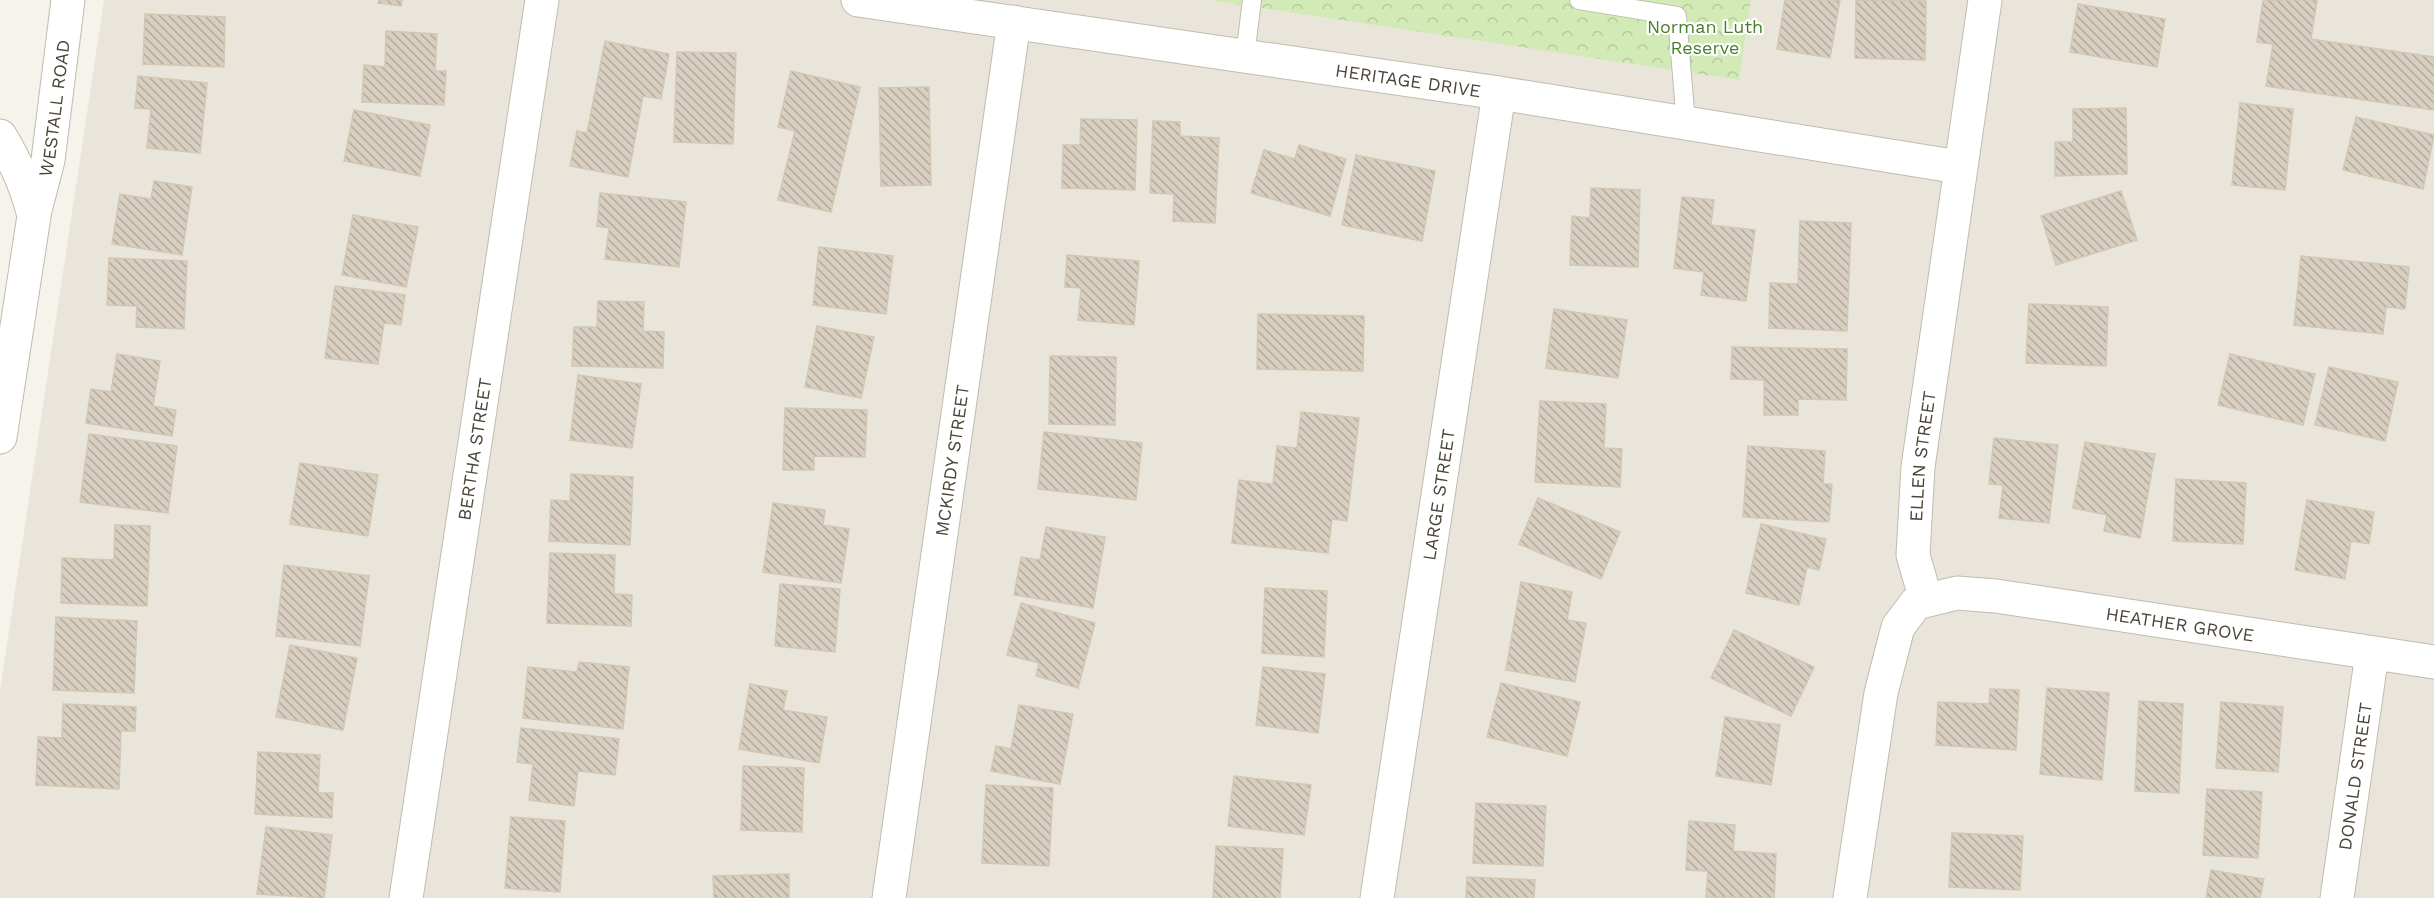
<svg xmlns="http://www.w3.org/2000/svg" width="2434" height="898" font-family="'Work Sans',sans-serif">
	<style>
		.residential { fill: #eae5da }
		.forest { fill: url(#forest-crowns) }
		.building { fill: url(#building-back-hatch); stroke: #d3c7b4; stroke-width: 1.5 }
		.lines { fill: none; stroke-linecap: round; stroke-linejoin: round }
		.service-casing { stroke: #c2bbae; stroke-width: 20 }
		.minor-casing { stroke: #c2bbae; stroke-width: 35 }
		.service { stroke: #fff; stroke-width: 18 }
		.minor { stroke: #fff; stroke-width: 33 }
		.labels { text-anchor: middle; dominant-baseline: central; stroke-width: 4.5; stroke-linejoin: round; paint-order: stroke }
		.park-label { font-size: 18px; fill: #4a7f2a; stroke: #fff }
		.street-label { font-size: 18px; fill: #4b4439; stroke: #fff }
	</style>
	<defs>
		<pattern id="forest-crowns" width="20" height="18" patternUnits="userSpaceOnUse" patternTransform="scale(1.5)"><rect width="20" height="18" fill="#d2eab5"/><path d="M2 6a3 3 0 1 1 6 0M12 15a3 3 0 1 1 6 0" fill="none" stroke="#b6ca9c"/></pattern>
		<pattern id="building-back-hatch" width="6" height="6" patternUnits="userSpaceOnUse" patternTransform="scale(1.5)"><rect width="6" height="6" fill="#d8cfc1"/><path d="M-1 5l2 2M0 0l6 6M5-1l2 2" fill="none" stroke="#b1aa9e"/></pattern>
	</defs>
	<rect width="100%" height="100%" fill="#f6f3ec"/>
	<!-- residential -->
	<path class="residential" d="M104 0H2434V898H0V691Z"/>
	<!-- forest -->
	<path class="forest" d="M1209 0H1751L1739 80Z"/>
	<!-- building -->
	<path class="building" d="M379 0H402L401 6 378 3Z
		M1785 0H1840L1830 58 1777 49Z
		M1856 0 1926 1 1925 60 1855 58Z
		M2263 0H2317L2311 39 2434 57V110L2266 86 2273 44 2257 42Z
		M2078 4 2165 19 2157 67 2070 52Z
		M145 14 225 17 224 67 143 64Z
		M386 31 437 34 435 71H446L444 105 362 102 364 65 385 67Z
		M605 41 669 54 661 99 643 96 628 177 570 166 577 131 587 133Z
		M677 52 736 53 733 144 674 142Z
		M791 71 860 87 831 212 778 200 795 131 778 127Z
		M138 76 207 83 200 153 147 148 151 109 135 108Z
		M929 87 931 185 881 186 879 88Z
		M2240 103 2293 109 2285 190 2232 185Z
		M2126 108 2127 174 2055 176V142H2073V109Z
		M354 110 430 125 420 176 344 161Z
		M2356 117 2434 135 2423 189 2343 170Z
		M1081 119 1137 120 1135 190 1062 188 1063 145H1080Z
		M1153 121 1180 122V136L1219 138 1215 223 1173 221 1174 194 1150 193Z
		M1299 145 1346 159 1330 216 1251 193 1264 150 1295 159Z
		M1356 155 1435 171 1422 241 1342 225Z
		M154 181 192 187 182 255 112 244 120 194 151 199Z
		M1591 188 1640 190 1638 267 1570 265 1572 216 1590 218Z
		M2121 191 2137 240 2056 265 2041 216Z
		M600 193 686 202 679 267 605 259 609 228 597 226Z
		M1682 197 1714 200 1711 225 1755 230 1746 301 1701 295 1704 272 1674 268Z
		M353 215 418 227 406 287 342 275Z
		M1800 221 1851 223 1847 331 1769 328 1770 283 1798 284Z
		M819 247 893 256 886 314 813 305Z
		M1067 255 1139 261 1134 325 1078 320 1081 288 1065 287Z
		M2301 256 2409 267 2405 309 2386 307 2383 334 2294 325Z
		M109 258 187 261 184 329 136 327 137 306 107 305Z
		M335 286 405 295 401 325 384 323 378 364 325 358Z
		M598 301 644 302 643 331 664 332 663 368 572 366 574 327H597Z
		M2029 304 2108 307 2106 366 2026 363Z
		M1554 309 1627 320 1618 378 1546 368Z
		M1258 314 1364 316 1363 371 1257 369Z
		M817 326 874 337 861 398 805 387Z
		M1732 347 1847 349 1846 400 1798 399V415H1764V380L1731 379Z
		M117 354 160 361 153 406 176 410 172 436 86 423 91 389 111 392Z
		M2230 354 2315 374 2303 425 2218 405Z
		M1050 356 1116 357 1115 425 1049 424Z
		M2329 367 2398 382 2385 441 2315 425Z
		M578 375 641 384 632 448 570 440Z
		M1540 401 1606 404 1604 448 1622 449 1620 487 1535 482Z
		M785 408 867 410 865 457 814 456V470H783Z
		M1301 412 1359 418 1347 521 1332 519 1328 553 1232 543 1239 480 1273 484 1277 446 1297 448Z
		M1044 432 1142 443 1136 500 1038 489Z
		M89 434 177 446 168 513 80 502Z
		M1994 438 2058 445 2049 523 1999 518 2003 485 1989 484Z
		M2085 442 2155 454 2140 538 2104 531 2107 515 2073 508Z
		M1748 446 1825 451 1823 484H1832L1829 522 1743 517Z
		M300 463 378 475 368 536 290 524Z
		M571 474 633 477 630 545 549 541 551 500 570 501Z
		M2176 479 2246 483 2243 544 2173 541Z
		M1538 498 1620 532 1601 579 1519 544Z
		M2307 500 2374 512 2369 544 2351 541 2345 579 2295 570Z
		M773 503 825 510 823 525 849 529 841 583 763 572Z
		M1761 524 1826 539 1819 570 1807 567 1799 605 1746 593Z
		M115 525 150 526 147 606 61 603 62 558 114 560Z
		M1046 527 1105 537 1093 608 1014 595 1021 557 1040 560Z
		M550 553 615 555 614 594 632 595 631 626 547 623Z
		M284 565 369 576 360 646 276 636Z
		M1521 582 1572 592 1567 620 1586 623 1575 682 1506 670Z
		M780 584 840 589 835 652 775 646Z
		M1265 588 1327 591 1324 657 1262 653Z
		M1021 603 1095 623 1078 688 1036 676 1039 663 1007 655Z
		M56 617 137 621 134 693 53 690Z
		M1734 630 1814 667 1791 716 1711 678Z
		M290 645 357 658 343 730 276 717Z
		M579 662 629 667 623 729 523 718 528 667 577 672Z
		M1263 667 1325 674 1318 733 1256 725Z
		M1501 683 1580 702 1567 756 1487 737Z
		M750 684 787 691 783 710 827 717 819 763 739 749Z
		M2047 688 2109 693 2102 780 2040 774Z
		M1990 689 2019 690 2016 750 1936 745 1938 702 1989 704Z
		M2139 701 2183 704 2179 793 2135 791Z
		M2221 702 2283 707 2278 772 2216 768Z
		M63 704 136 707 135 731H121L119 789 36 785 38 737 62 738Z
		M1019 705 1073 714 1060 784 991 771 996 746 1011 749Z
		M1725 717 1780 725 1771 785 1716 776Z
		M521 728 619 739 615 775 578 771 574 806 529 800 533 764 517 762Z
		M258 752 320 755 318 793H333L332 818 255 814Z
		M743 766 804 768 802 832 741 830Z
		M1234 776 1311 785 1304 835 1228 826Z
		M986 785 1053 788 1049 866 982 863Z
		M2207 789 2262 792 2258 858 2203 855Z
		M1476 803 1546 806 1543 866 1473 863Z
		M511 817 565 821 560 892 505 888Z
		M1689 821 1735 825 1733 851 1776 854 1774 898 1706 897 1708 871 1686 870Z
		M266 827 332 835 324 898 257 894Z
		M1952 833 2023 836 2020 890 1949 887Z
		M1216 846 1283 849 1280 898H1213Z
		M2211 870 2264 879 2260 898H2206Z
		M789 874V898H714L713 876Z
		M1467 877 1535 880 1534 898H1466Z"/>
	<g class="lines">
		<defs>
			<path id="service" d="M1579 0 1677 16 1686 123
				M1245 56 1252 0"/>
			<g id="minor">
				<path id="s1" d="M858 0 1499 93 1959 167"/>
				<path d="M0 136C16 162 27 187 34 216L0 437"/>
				<path id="s2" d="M34 214 48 160 68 0"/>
				<path id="s3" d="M1926 600 1913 555 1918 467 1985 0"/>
				<path id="s4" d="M406 898 542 0"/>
				<path id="s5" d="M889 898 1014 22"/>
				<path id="s6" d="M1377 898 1499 93"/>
				<path id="s7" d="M1850 898 1881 693 1898 627 1916 603 1957 593 1996 596 2434 662"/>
				<path id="s8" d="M2337 898 2372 654"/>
			</g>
		</defs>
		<!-- service casing -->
		<use href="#service" class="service-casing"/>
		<!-- minor casing -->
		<use href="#minor" class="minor-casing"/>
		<!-- service -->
		<use href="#service" class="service"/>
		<!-- minor -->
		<use href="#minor" class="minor"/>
	</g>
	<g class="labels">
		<!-- park labels -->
		<g class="park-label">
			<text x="1705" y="26">Norman Luth<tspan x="1705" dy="21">Reserve</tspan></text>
		</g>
		<!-- street labels -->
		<g class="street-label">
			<text stroke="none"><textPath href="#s1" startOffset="556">HERITAGE DRIVE</textPath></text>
			<text stroke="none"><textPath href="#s2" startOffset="108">WESTALL ROAD</textPath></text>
			<text stroke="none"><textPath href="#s4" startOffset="454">BERTHA STREET</textPath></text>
			<text stroke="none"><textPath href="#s3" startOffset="146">ELLEN STREET</textPath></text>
			<text stroke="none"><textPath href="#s5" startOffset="442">MCKIRDY STREET</textPath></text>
			<text stroke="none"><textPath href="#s6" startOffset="408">LARGE STREET</textPath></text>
			<text stroke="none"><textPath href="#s7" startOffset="573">HEATHER GROVE</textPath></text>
			<text stroke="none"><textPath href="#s8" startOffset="123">DONALD STREET</textPath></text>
		</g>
	</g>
</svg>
